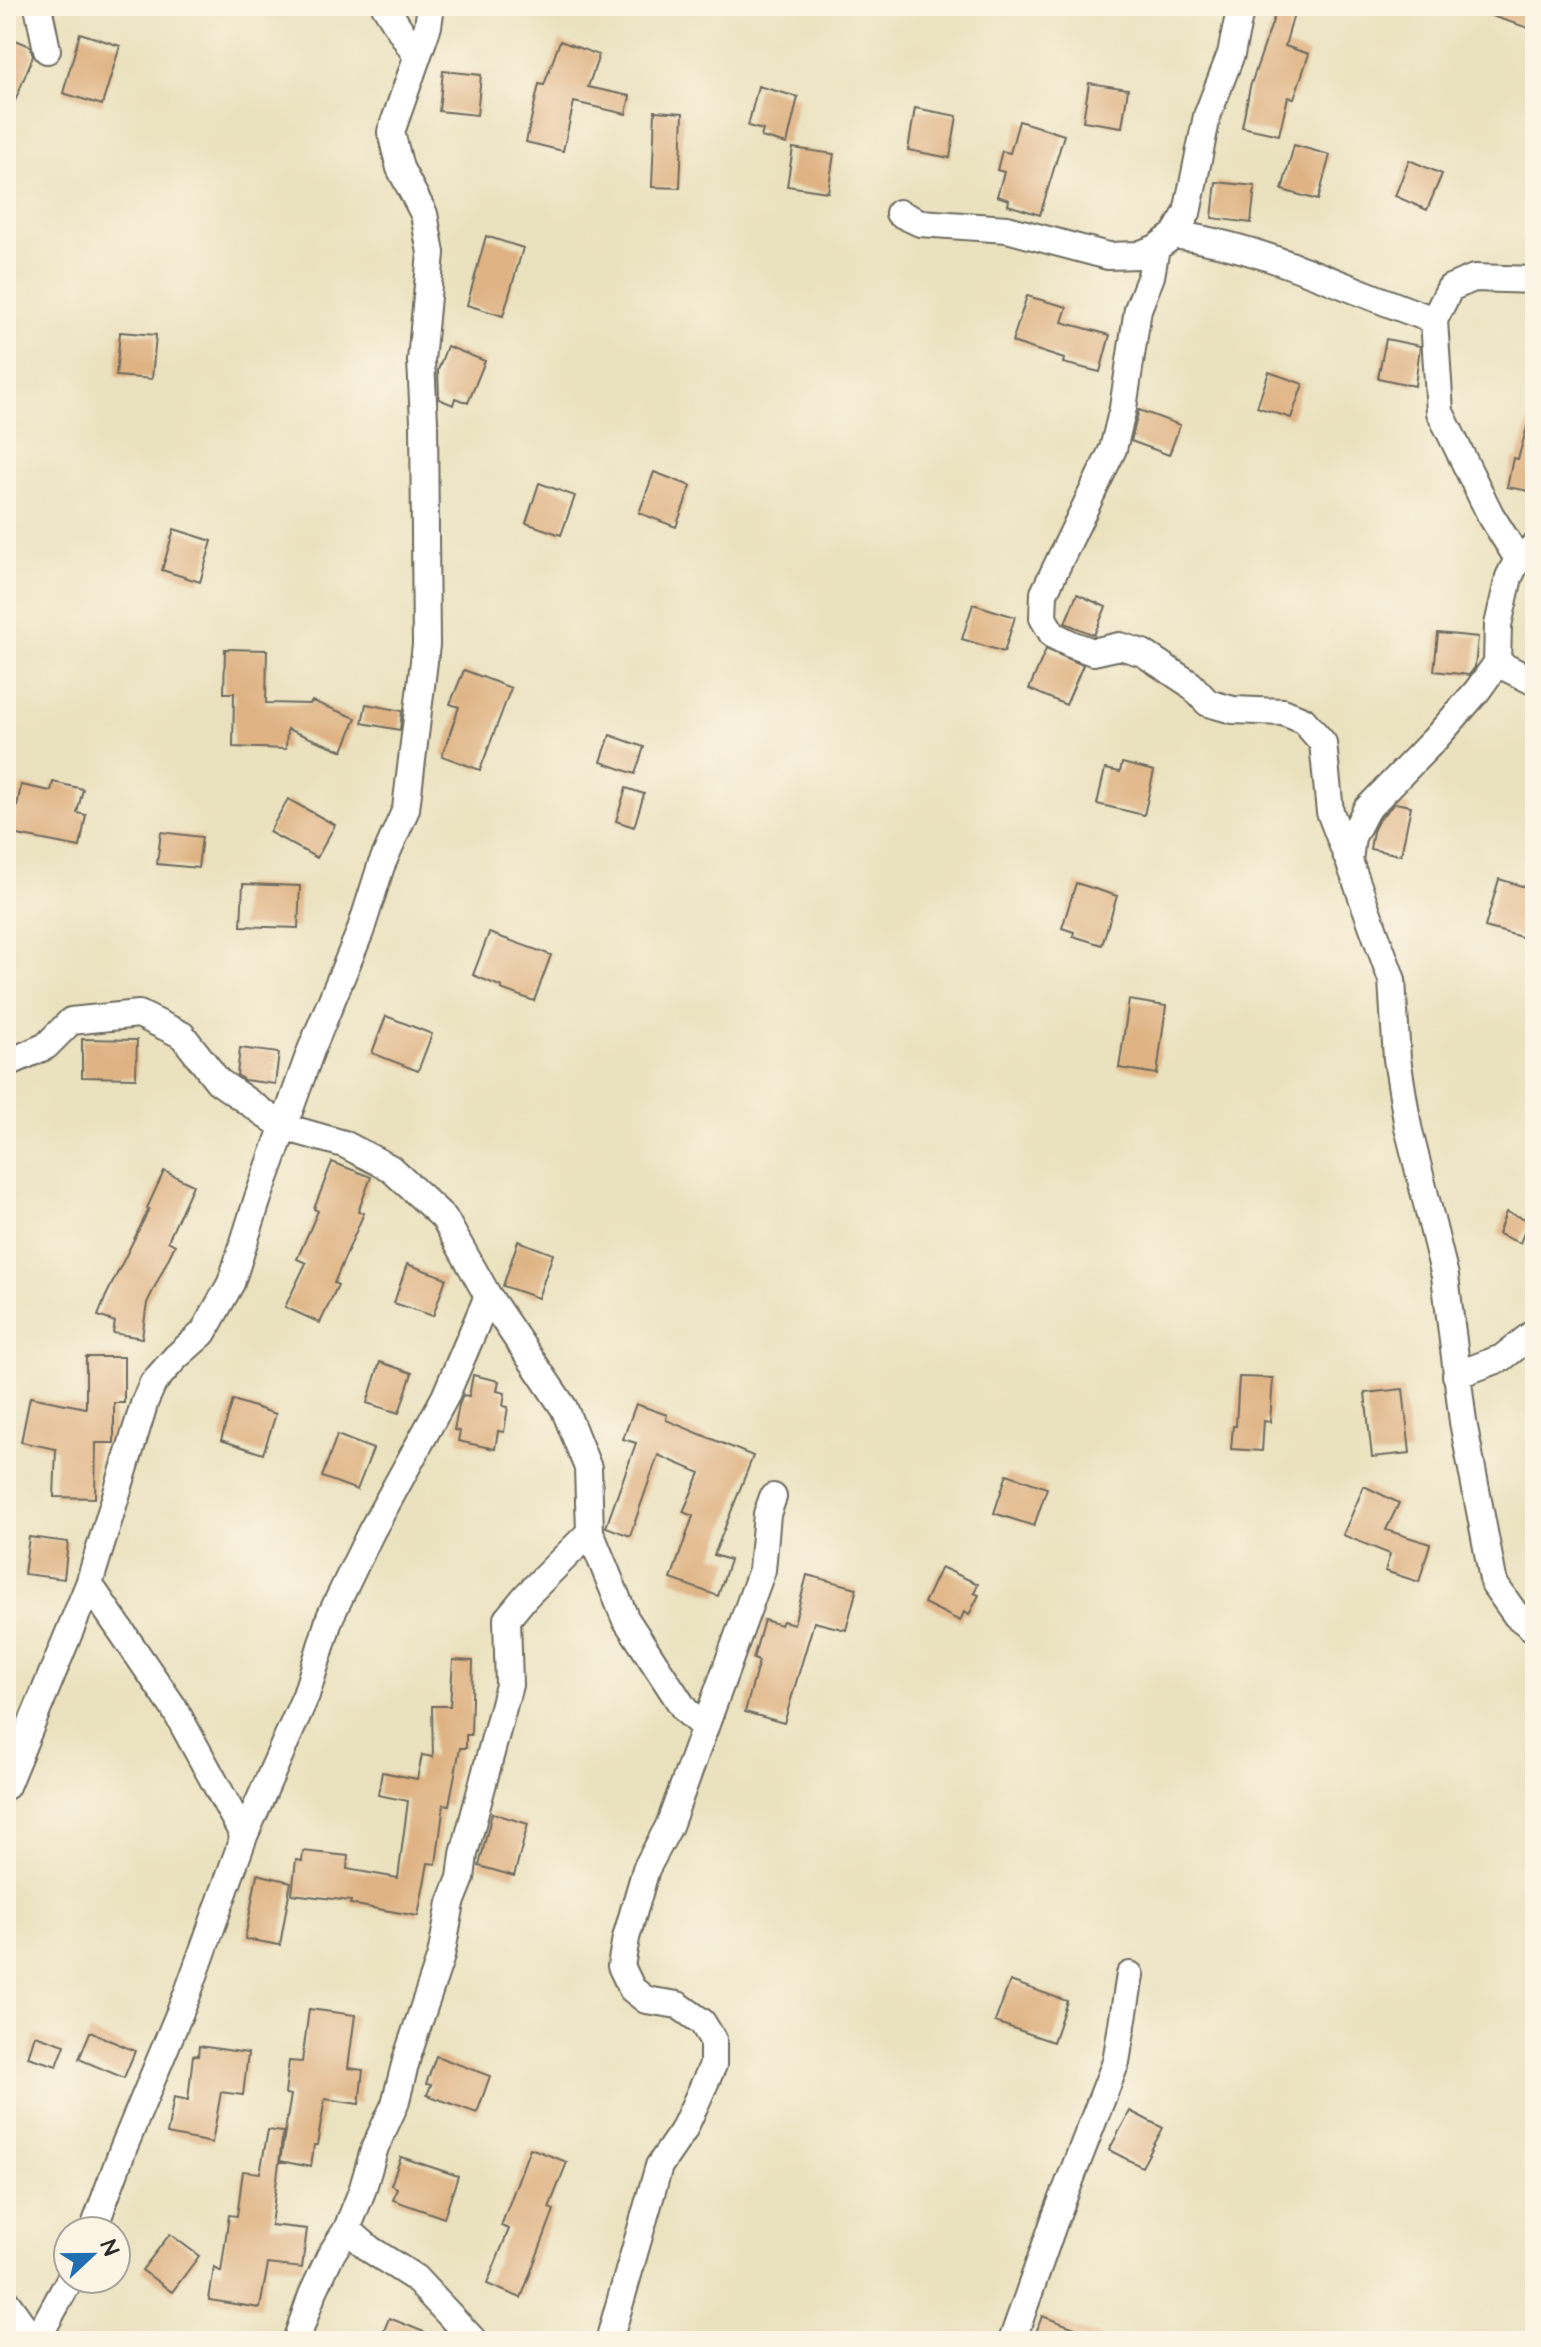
<svg xmlns="http://www.w3.org/2000/svg" width="1541" height="2347" font-family="'Architects Daughter',sans-serif">
	<style>
		.building { fill: #dfb384 }
		.lines { fill: none; stroke-linecap: round; stroke-linejoin: round }
		.street-casing { stroke: #6e6b5e; stroke-width: 30 }
		.street { stroke: #fff; stroke-width: 26 }
	</style>
	<rect width="100%" height="100%" fill="#fcf5e5"/>
	<filter id="ink" filterUnits="userSpaceOnUse"><feTurbulence type="fractalNoise" baseFrequency=".0125" numOctaves="2"/><feDisplacementMap in="SourceGraphic" scale="16" xChannelSelector="R" yChannelSelector="G"/><feConvolveMatrix kernelMatrix="1 2 1 2 8 2 1 2 1" color-interpolation-filters="sRGB"/></filter>
	<filter id="wash" filterUnits="userSpaceOnUse"><feTurbulence type="fractalNoise" baseFrequency=".006" numOctaves="4" result="noise"/><feDisplacementMap in="SourceGraphic" scale="32" xChannelSelector="R" yChannelSelector="G"/><feGaussianBlur stdDeviation="1.8" result="paint"/><feColorMatrix in="noise" values="0 0 0 0 0 0 0 0 0 0 0 0 0 0 0 0 0 1.4 0 .05"/><feComposite in="paint" operator="in"/></filter>
	<g filter="url(#wash)">
		<rect width="100%" height="100%" fill="#eae1be"/>
		<g id="blocks">
			<!-- building -->
			<path class="building" d="M1278 6H1296L1285 46 1309 54 1294 98 1288 97 1279 135 1242 127 1250 87Z
				M1474 6H1535V30L1473 10Z
				M80 33 120 46 102 105 63 93Z
				M6 36 30 46 33 56 7 121Z
				M560 41 599 55 588 87 630 96 626 114 574 102 563 151 526 142 539 84 544 85Z
				M443 71 481 75 477 115 439 111Z
				M1089 83 1128 89 1122 127 1083 121Z
				M758 86 798 97 787 144 761 137 763 130 748 126Z
				M915 108 957 116 950 158 908 150Z
				M655 111 683 113 680 188 652 187Z
				M1019 121 1064 135 1040 215 1008 205 1009 200 997 196 1004 172 997 170 1002 151 1010 153Z
				M1294 145 1330 155 1318 200 1282 190Z
				M793 148 834 154 828 192 787 186Z
				M1409 160 1442 174 1427 210 1395 196Z
				M1216 182 1255 186 1251 223 1212 218Z
				M486 236 523 248 503 316 467 305Z
				M1027 296 1067 307 1062 322 1110 335 1100 372 1063 363 1064 359 1012 342Z
				M120 332 156 335 152 379 116 376Z
				M1386 339 1420 346 1415 386 1378 378Z
				M447 346 485 361 468 403 455 398 453 405 439 399 438 370Z
				M1269 372 1303 384 1291 418 1257 407Z
				M1139 410 1180 425 1169 455 1131 441Z
				M1529 420H1535V492L1507 487 1513 458 1518 459Z
				M654 472 691 486 676 527 639 513Z
				M539 483 575 496 561 535 526 523Z
				M174 529 212 541 200 582 162 570Z
				M1077 594 1106 607 1094 635 1065 623Z
				M973 604 1015 617 1004 652 962 639Z
				M1438 633 1478 637 1475 667 1469 675 1434 671Z
				M225 649 267 650 266 703 310 704 312 701 356 718 343 751 287 729 286 749 233 747 234 693H224Z
				M1046 649 1083 665 1066 705 1029 689Z
				M464 670 511 688 480 770 442 756 459 707 450 704Z
				M366 704 402 711 400 730 362 723Z
				M610 735 644 747 635 774 601 762Z
				M1122 763 1154 771 1144 815 1097 804 1105 769 1120 772Z
				M53 782 83 789 77 813 86 815 80 847 12 834 21 785 51 791Z
				M626 788 644 794 634 827 616 821Z
				M288 799 335 825 317 858 269 832Z
				M1395 803 1411 806 1401 855 1370 849 1373 831 1379 819Z
				M161 832 202 837 198 868 157 864Z
				M1499 879 1535 890V902L1525 938 1485 927Z
				M1076 883 1117 896 1102 945 1073 936 1074 932 1062 928Z
				M243 884 300 886 298 928 241 926Z
				M489 933 551 955 534 1001 501 989 502 987 473 975Z
				M1129 1000 1166 1006 1157 1074 1119 1068Z
				M386 1016 432 1034 418 1071 372 1053Z
				M82 1039 137 1040 136 1078 82 1077Z
				M240 1048 279 1053 275 1084 244 1080 237 1075Z
				M332 1162 371 1177 358 1212 364 1213 334 1283 338 1285 320 1323 285 1307 306 1263 297 1259 318 1211 314 1209Z
				M164 1171 193 1185 168 1241 175 1245 147 1303 142 1338 113 1333 115 1322 98 1316 106 1296 149 1209 147 1208Z
				M1506 1212 1529 1220 1520 1243 1498 1234Z
				M518 1241 553 1254 538 1298 503 1286Z
				M407 1264 446 1278 433 1316 394 1303Z
				M86 1357H124V1403H114V1443H96L95 1498 54 1497 56 1449 21 1442 30 1397 86 1408Z
				M380 1362 412 1373 399 1413 367 1403Z
				M473 1375 499 1381 497 1391 505 1393 503 1406 508 1407 504 1432 498 1431 495 1449 458 1441 460 1431 454 1430 459 1405 463 1395 469 1396Z
				M1239 1377 1273 1378 1270 1422 1264 1421 1262 1451 1231 1449 1233 1426H1236Z
				M1403 1389 1410 1453 1372 1457 1365 1393Z
				M233 1400 276 1414 263 1454 221 1440Z
				M636 1404 667 1415 666 1420 753 1456 714 1555 730 1560 718 1596 671 1579 693 1516 683 1512 700 1473 658 1455 630 1536 606 1527 636 1443 623 1439Z
				M337 1435 373 1449 357 1490 322 1477Z
				M1007 1474 1047 1488 1034 1526 994 1513Z
				M1364 1486 1399 1503 1386 1530 1430 1544 1419 1582 1385 1571 1390 1554 1343 1535Z
				M29 1537 68 1542 64 1579 24 1574Z
				M941 1567 978 1584 974 1593 979 1595 969 1615 964 1612 960 1621 924 1603Z
				M807 1575 857 1588 846 1630 814 1622 784 1723 745 1712 759 1661 753 1659 764 1620 781 1625 783 1621 794 1624Z
				M453 1660 473 1661 471 1735H466V1748H460L449 1805 444 1804 436 1864 428 1863 418 1916 350 1904 351 1901 292 1894 296 1860 302 1861 303 1851 348 1856 347 1869 398 1878 408 1801 378 1795 382 1772 417 1779 422 1755 433 1757 432 1706H450Z
				M492 1813 528 1824 514 1876 479 1866Z
				M257 1874 291 1882 280 1945 245 1939Z
				M1010 1981 1067 2001 1053 2042 995 2022Z
				M309 2009 355 2015 348 2068 363 2070 359 2104 325 2099 317 2145H314L311 2167 280 2161 291 2095 285 2094 289 2061 302 2062Z
				M90 2032 135 2051 124 2078 79 2059Z
				M35 2035 65 2045 57 2066 28 2057Z
				M199 2046 248 2053 243 2095 221 2092 212 2143 167 2134 174 2097 188 2100 193 2055 198 2056Z
				M436 2056 490 2076 477 2113 427 2095 431 2085 426 2084Z
				M1130 2111 1163 2128 1142 2167 1109 2150Z
				M268 2130 283 2132 271 2225 307 2229 302 2268 268 2264 260 2308 209 2300 214 2267 221 2272 229 2215 237 2216 243 2171 260 2173Z
				M530 2148 567 2162 549 2208 554 2210 521 2298 487 2284 509 2229 501 2226Z
				M401 2157 458 2176 444 2218 393 2200 397 2188 391 2185Z
				M170 2234 199 2256 172 2292 142 2270Z
				M1042 2316 1105 2339V2341H1033Z
				M389 2318 444 2340V2341H380Z"/>
		</g>
	</g>
	<g filter="url(#ink)">
		<use href="#blocks" fill-opacity="0" stroke="#6e6b5e" stroke-width="2"/>
		<g class="lines">
			<defs>
				<path id="street" d="M38 6 47 50
					M385 6 417 57
					M899 213 920 223 1007 229 1108 256 1138 255 1156 248 1174 235 1187 213 1207 116 1231 54 1241 6
					M1174 235C1264 246 1349 291 1434 320
					M1156 248 1151 276 1138 309 1123 408 1113 449 1044 593 1043 618 1053 635 1071 644 1093 652 1120 646 1143 653 1190 684 1208 703 1233 710 1283 712 1303 720 1323 743 1330 812 1348 859
					M1535 546 1518 559 1509 577 1498 625 1497 663 1477 691 1435 739 1366 810 1352 837 1349 861 1392 980 1397 1059 1408 1127 1445 1276 1463 1422 1494 1584 1516 1615 1535 1630
					M1518 559 1490 514 1440 412 1434 320 1450 288 1474 278 1535 280
					M1497 663 1535 682
					M6 1064 46 1046 71 1021 139 1014 182 1035 218 1081 284 1127 344 1144 390 1168 444 1218 488 1296 564 1408 588 1468 590 1532 625 1618 685 1710 704 1727
					M1456 1375 1502 1358 1535 1332
					M89 1584 174 1708 244 1836
					M6 1786 89 1584 145 1401 153 1383 176 1357 203 1333 231 1283 258 1198 311 1050 360 932 381 866 406 809 426 645 424 421 421 361 431 253 424 214 400 168 391 132 428 26 431 6
					M347 2229 371 2250 415 2278 474 2341
					M93 2231 123 2149 187 1995 244 1836 306 1695 330 1617 371 1532 445 1397 488 1296
					M6 2302 34 2341
					M36 2341 70 2279
					M296 2341 312 2295 330 2256 347 2229 362 2191 375 2147 395 2104 407 2057 441 1956 451 1903 461 1878 464 1854 509 1685 507 1619 526 1596 590 1532
					M609 2341 659 2166 683 2131 713 2065V2040L702 2022 678 2005 646 2000 632 1989 621 1966 626 1938 646 1869 669 1826 762 1570 767 1514 773 1497
					M1012 2341 1055 2219 1116 2062 1130 1975"/>
			</defs>
			<!-- street casing -->
			<use href="#street" class="street-casing"/>
			<!-- street -->
			<use href="#street" class="street"/>
		</g>
	</g>
	<!-- margin -->
	<rect width="1541" height="2347" fill="none" stroke="#fcf5e5" stroke-width="32"/>
	<!-- north arrow -->
	<g transform="translate(92 2255) rotate(68)"><circle r="38" fill="#fcf5e5" stroke="#a8a49b" stroke-width="2"/>
	<path d="M0-6L14 30L0 20L-14 30Z" fill="#1f6fb2"/>
	<text y="-12" font-size="22" font-weight="bold" text-anchor="middle" fill="#2b2b2b">N</text>
	</g>
</svg>
